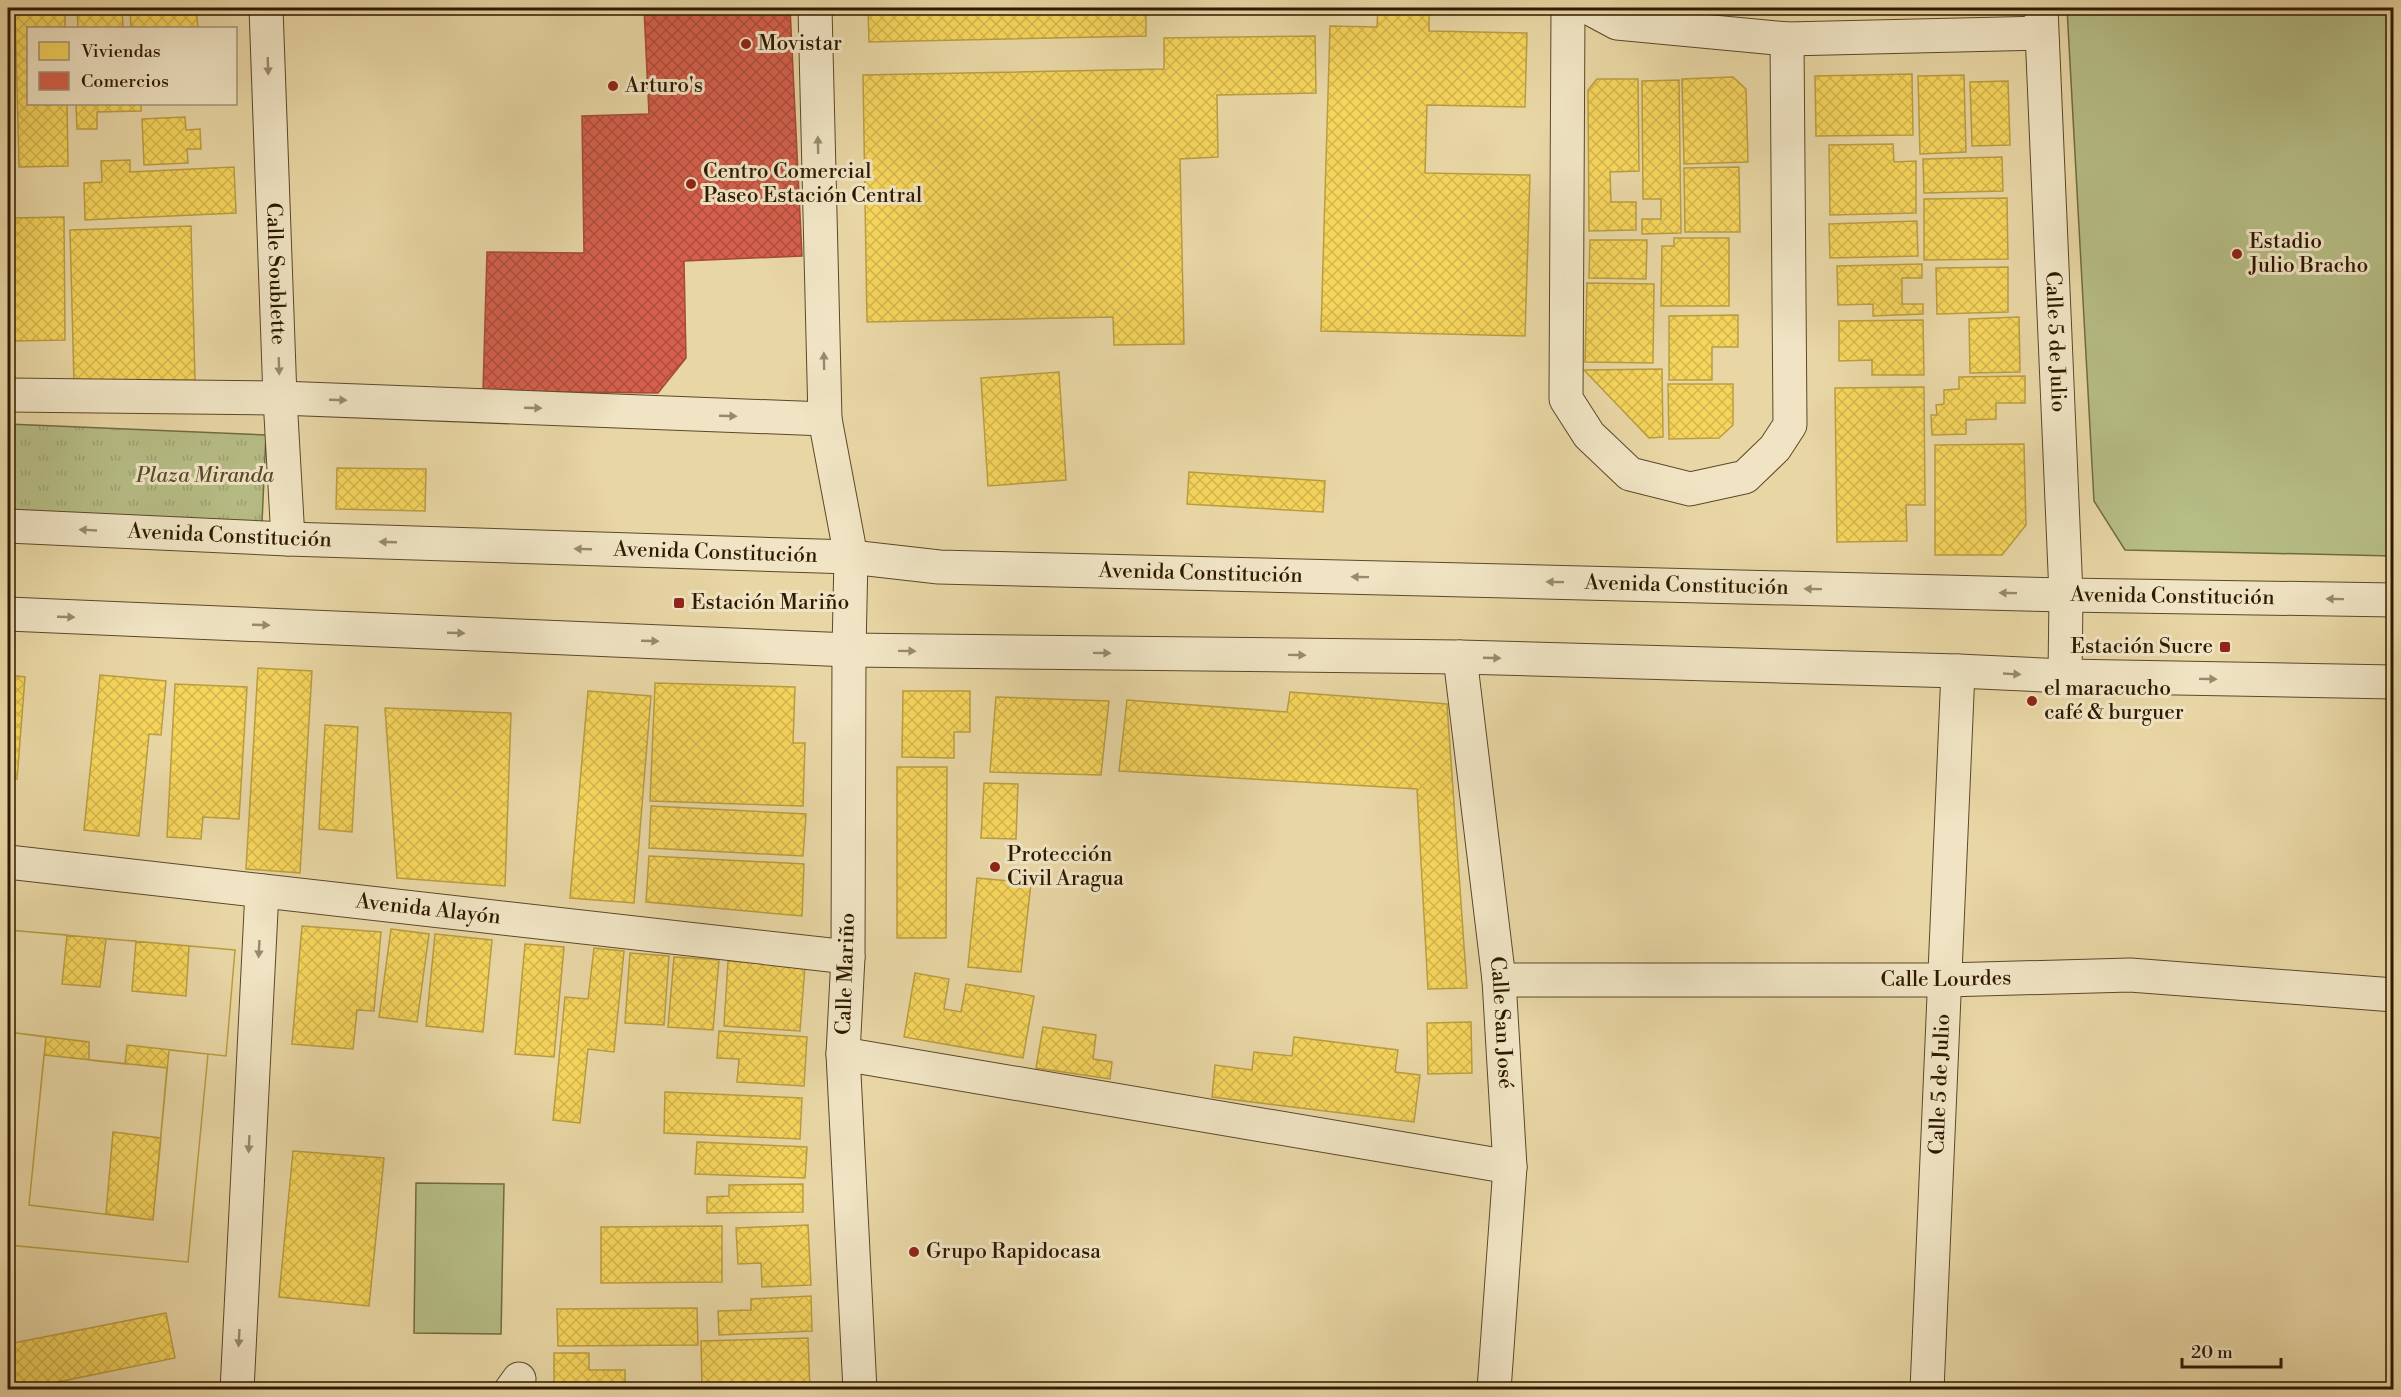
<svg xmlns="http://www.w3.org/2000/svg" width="2401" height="1397" font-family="'Libre Bodoni',serif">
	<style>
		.grass { fill: #b6bd85; stroke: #726b43; stroke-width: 1.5 }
		.park { fill: url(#park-tufts); stroke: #726b43; stroke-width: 1.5 }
		.homes { fill: url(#homes-cross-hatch); stroke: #ba9d41; stroke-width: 1.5; fill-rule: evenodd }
		.shops { fill: url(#shops-cross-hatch); stroke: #a44b36; stroke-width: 1.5 }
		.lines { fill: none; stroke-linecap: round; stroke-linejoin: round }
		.minor-casing { stroke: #5c482a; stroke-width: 35 }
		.minor { stroke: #f0e4c4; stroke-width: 33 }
		.oneway { fill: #99896c }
		.poi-dot { fill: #8f2418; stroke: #f0e4c4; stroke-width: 2 }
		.labels { text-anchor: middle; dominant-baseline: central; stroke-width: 6; stroke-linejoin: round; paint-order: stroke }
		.poi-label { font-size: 21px; fill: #2e1901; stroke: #f0e4c4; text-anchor: start }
		.street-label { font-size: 21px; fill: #2e1901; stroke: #f0e4c4 }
		.park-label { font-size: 21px; font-style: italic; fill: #574a29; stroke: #f0e4c4 }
	</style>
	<defs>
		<pattern id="park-tufts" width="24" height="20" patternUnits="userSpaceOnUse" patternTransform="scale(1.5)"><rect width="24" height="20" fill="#b6bd85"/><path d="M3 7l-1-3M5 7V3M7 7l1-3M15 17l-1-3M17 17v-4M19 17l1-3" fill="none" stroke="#9da271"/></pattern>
		<pattern id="homes-cross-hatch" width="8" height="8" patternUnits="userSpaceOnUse" patternTransform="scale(1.5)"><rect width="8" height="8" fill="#f6d55c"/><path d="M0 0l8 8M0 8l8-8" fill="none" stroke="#d3b64e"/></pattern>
		<pattern id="shops-cross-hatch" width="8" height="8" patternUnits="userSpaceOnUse" patternTransform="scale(1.5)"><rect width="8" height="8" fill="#d6604d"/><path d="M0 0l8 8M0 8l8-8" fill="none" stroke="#ae4e3e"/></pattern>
	</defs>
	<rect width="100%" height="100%" fill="#e8d6a4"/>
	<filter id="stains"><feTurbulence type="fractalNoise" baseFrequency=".00333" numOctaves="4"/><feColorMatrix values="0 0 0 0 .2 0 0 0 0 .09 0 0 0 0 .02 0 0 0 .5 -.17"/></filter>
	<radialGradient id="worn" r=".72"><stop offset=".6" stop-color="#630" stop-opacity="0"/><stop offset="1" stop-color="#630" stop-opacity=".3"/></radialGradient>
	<!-- grass -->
	<path class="grass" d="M2067 8H2393V556L2125 550 2094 501Z
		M416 1183 504 1184 501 1334 414 1333Z"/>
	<!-- park -->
	<path class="park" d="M8 424 266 435 262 522 8 510Z"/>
	<!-- homes -->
	<path class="homes" d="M15 8H65V28H28V104H67L68 166 19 167Z
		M77 8H122L123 28H78Z
		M130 8H196L198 28H131Z
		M868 8H1146V36L869 42Z
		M1378 8H1429V31L1527 33 1525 107 1427 105 1425 173 1530 175 1525 336 1321 331 1330 26 1377 27Z
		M1643 8H1717V10L1643 13Z
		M1315 36 1316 93 1217 95 1218 157 1180 159 1184 344 1114 345 1113 317 867 322 863 75 1164 69V38Z
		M1912 74 1913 135 1816 136 1815 76Z
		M1964 75 1966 152 1920 154 1918 76Z
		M1733 77 1746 89 1748 162 1684 164 1682 79Z
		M1597 79H1638L1639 171 1610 172 1611 202H1636V230L1589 231 1588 90Z
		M1679 80 1681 233 1642 234V219H1661V199H1643L1642 81Z
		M2008 81 2010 145 1972 146 1970 82Z
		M76 104H141V111L97 112V129H77Z
		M185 117 186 130 200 129 201 149H187L188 163 144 165 142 119Z
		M1893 144 1894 162 1916 161V213L1830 215 1829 145Z
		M2002 157 2003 191 1924 193 1923 159Z
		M130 160V172L234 167 236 213 85 220 84 183 102 182 101 161Z
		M1739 167 1740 232H1685L1684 168Z
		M2007 198 2008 259 1924 260V199Z
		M64 217 65 340 13 341 12 218Z
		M1917 221 1918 256 1830 258 1829 224Z
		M191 226 195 380 74 383 70 230Z
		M1674 238H1729V306H1661L1662 246H1674Z
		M1590 240H1647L1646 279 1589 278Z
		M1922 264V278H1902V304H1923V314L1873 316V304L1838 305 1837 266Z
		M2008 267V312L1937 314 1936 268Z
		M1587 283 1654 284 1653 363 1585 362Z
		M1738 315V347H1712V380H1669V316Z
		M2019 317 2020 372 1970 373 1969 319Z
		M1923 320 1924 375H1872V360L1839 361V321Z
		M1662 369 1663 437 1649 438 1584 370Z
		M1059 372 1066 480 988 486 981 378Z
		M2025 376V403H1996V419L1966 420V434L1932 435 1931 415H1937L1936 405 1944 404V390L1959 389V377Z
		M1668 384H1733V425L1719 438 1669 439Z
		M1924 387 1925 505H1906L1907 541 1837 542 1835 388Z
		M2024 444 2026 525 2002 555H1935V445Z
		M337 468 426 469 425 511 336 509Z
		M1189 472 1325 481 1323 512 1187 504Z
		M258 668 312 671 300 873 246 869Z
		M8 675 25 677 17 779 8 778Z
		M100 675 166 681 161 735 149 734 139 836 84 830Z
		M655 683 795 687 793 743H805L803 806 650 801Z
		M175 684 247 687 239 819 203 817 201 839 167 837Z
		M588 691 651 696 634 903 570 898Z
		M903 691H970V732H954V758L902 757Z
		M1290 692 1447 704 1467 988 1428 989 1417 789 1119 771 1127 700 1287 712Z
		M996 697 1109 701 1101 775 990 772Z
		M385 708 511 713 505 886 397 878Z
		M325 725 358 727 352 832 319 829Z
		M897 767H947L946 938H897Z
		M984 783 1018 784 1016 839 981 838Z
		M651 806 806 814 803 856 649 848Z
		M649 856 804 864 802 916 646 902Z
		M977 878 1031 883 1021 972 968 967Z
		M302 926 381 932 374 1011 357 1010 353 1049 292 1044Z
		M391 929 429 934 417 1022 379 1017Z
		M8 930 235 950 226 1056 208 1054 188 1262 8 1245ZM44 1055 167 1068 153 1220 29 1205Z
		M8 930 67 935 62 984 100 987 106 939 136 941 132 991 186 996 189 946 235 950 226 1056 127 1045 125 1064 89 1060V1042L8 1032Z
		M435 934 492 940 483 1032 426 1026Z
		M525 944 564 947 554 1057 515 1054Z
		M594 948 624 951 614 1052 588 1049 580 1123 553 1120 565 997 588 999Z
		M630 953 669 956 664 1025 625 1023Z
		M674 957 719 960 713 1030 668 1027Z
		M728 961 805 966 800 1031 724 1026Z
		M915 973 949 979 944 1009 961 1012 966 984 1034 996 1023 1058 904 1037Z
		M1471 1022 1472 1073 1428 1074 1427 1023Z
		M1043 1027 1096 1035 1093 1059 1112 1062 1110 1079 1036 1068Z
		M719 1031 807 1037 804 1086 737 1082 739 1059 717 1058Z
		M8 1032 46 1037 29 1205 153 1220 169 1050 208 1054 188 1262 8 1245Z
		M1294 1037 1398 1050 1395 1072 1420 1075 1414 1122 1212 1097 1215 1065 1252 1070 1254 1052 1292 1056Z
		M665 1092 802 1098 800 1139 664 1133Z
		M113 1132 161 1138 153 1220 106 1214Z
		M697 1142 807 1147 805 1178 695 1174Z
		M293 1151 384 1158 369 1306 279 1297Z
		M803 1184V1212L707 1213V1197L729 1196V1185Z
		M808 1225 811 1285 762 1287 761 1263 738 1264 736 1228Z
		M722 1226V1282L601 1283V1227Z
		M811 1296 812 1331 719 1335 718 1311 751 1310V1299Z
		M697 1308 698 1345 558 1346 557 1309Z
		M166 1313 175 1358 19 1390H8V1344Z
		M808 1338 810 1390H702L701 1341Z
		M554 1353H589V1370H625V1390H525L554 1389Z"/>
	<!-- shops -->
	<path class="shops" d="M644 8H790L802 256 684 261 686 358 658 393 483 391 487 252 584 253 582 116 649 114Z"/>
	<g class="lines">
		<defs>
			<g id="minor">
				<path id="s1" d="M266 8 280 398 288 539"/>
				<path d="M815 8 825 419 851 557 849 650 848 957 843 1054 860 1390"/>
				<path d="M1568 8 1566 399 1589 435 1630 474 1690 489 1745 477 1775 448 1790 425 1787 39"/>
				<path d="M1589 8 1617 23 1787 39 2040 33"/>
				<path id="s2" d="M2041 8 2066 595 2065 676"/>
				<path d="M8 395 280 398 825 419"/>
				<path id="s3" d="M8 526 288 539 851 557 939 567 2066 595 2394 600"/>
				<path d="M8 614 849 650 1460 657 1958 671 2065 676 2394 682"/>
				<path id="s4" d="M1460 657 1499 980 1510 1167 1494 1390"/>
				<path id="s5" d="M8 862 848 957"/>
				<path id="s6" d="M1499 980H1946L2130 975 2394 995"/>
				<path d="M843 1054 1510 1167"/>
				<path d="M237 1390 262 891"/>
				<path d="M511 1390 519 1379"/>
				<path id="s7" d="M1927 1390 1958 671"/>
			</g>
		</defs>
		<!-- minor casing -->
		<use href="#minor" class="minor-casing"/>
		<!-- minor -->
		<use href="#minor" class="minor"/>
	</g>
	<!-- one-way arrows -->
	<defs><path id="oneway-solid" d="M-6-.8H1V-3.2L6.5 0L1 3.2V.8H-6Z" transform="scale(1.5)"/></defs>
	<g class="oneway">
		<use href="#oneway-solid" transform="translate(268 66) rotate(88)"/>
		<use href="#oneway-solid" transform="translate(818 145) rotate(-91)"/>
		<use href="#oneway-solid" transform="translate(824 361) rotate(-91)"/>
		<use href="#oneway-solid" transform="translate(279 366) rotate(88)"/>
		<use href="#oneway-solid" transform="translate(338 400) rotate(2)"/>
		<use href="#oneway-solid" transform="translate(533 408) rotate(2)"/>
		<use href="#oneway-solid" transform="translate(728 416) rotate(2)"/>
		<use href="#oneway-solid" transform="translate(88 530) rotate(-177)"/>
		<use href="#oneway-solid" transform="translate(388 542) rotate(-178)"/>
		<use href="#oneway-solid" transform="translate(583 549) rotate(-178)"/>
		<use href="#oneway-solid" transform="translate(1360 577) rotate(-179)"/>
		<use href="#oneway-solid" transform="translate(1555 582) rotate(-179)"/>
		<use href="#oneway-solid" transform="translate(1813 589) rotate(-179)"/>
		<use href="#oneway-solid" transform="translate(2008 593) rotate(-179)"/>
		<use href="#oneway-solid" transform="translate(2335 599) rotate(-179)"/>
		<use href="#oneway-solid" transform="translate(66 617) rotate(2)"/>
		<use href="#oneway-solid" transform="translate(261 625) rotate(2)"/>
		<use href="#oneway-solid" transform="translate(456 633) rotate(2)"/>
		<use href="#oneway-solid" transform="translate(650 641) rotate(2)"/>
		<use href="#oneway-solid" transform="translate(907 651) rotate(1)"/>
		<use href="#oneway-solid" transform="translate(1102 653) rotate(1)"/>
		<use href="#oneway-solid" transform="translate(1297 655) rotate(1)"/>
		<use href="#oneway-solid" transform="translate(1492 658) rotate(2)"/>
		<use href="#oneway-solid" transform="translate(2012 674) rotate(3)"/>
		<use href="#oneway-solid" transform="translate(2208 679) rotate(1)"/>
		<use href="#oneway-solid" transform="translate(259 949) rotate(93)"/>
		<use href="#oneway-solid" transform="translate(249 1144) rotate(93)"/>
		<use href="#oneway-solid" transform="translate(239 1338) rotate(93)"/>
	</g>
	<!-- markers -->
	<g class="poi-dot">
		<circle cx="746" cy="44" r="6"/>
		<circle cx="613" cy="86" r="6"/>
		<circle cx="691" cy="184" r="6"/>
		<circle cx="2237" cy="254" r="6"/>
		<rect x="673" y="597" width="12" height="12" rx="3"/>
		<rect x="2219" y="641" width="12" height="12" rx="3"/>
		<circle cx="2032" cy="701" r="6"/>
		<circle cx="995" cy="867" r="6"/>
		<circle cx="914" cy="1252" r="6"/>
	</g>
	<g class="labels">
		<!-- poi labels -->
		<g class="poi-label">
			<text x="758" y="44">Movistar</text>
			<text x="625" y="86">Arturo's</text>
			<text x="703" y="172">Centro Comercial<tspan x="703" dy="24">Paseo Estación Central</tspan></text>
			<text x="2249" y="242">Estadio<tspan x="2249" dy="24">Julio Bracho</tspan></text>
			<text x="691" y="603">Estación Mariño</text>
			<text x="2213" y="647" text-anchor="end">Estación Sucre</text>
			<text x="2044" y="689">el maracucho<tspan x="2044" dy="24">café &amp; burguer</tspan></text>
			<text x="1007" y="855">Protección<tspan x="1007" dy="24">Civil Aragua</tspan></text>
			<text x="926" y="1252">Grupo Rapidocasa</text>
		</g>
		<!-- street labels -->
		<g class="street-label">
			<text stroke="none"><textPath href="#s1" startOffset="266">Calle Soublette</textPath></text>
			<text stroke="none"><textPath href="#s2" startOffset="334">Calle 5 de Julio</textPath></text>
			<text stroke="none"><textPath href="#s3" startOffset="222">Avenida Constitución</textPath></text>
			<text stroke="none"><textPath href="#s3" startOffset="708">Avenida Constitución</textPath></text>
			<text stroke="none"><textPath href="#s3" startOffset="1194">Avenida Constitución</textPath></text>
			<text stroke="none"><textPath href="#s3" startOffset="1680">Avenida Constitución</textPath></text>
			<text stroke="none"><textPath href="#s3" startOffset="2166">Avenida Constitución</textPath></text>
			<text stroke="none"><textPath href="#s5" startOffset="423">Avenida Alayón</textPath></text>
			<text transform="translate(846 974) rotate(-88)">Calle Mariño</text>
			<text stroke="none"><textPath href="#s6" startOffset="447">Calle Lourdes</textPath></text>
			<text stroke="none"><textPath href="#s4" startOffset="368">Calle San José</textPath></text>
			<text stroke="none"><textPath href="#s7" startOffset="306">Calle 5 de Julio</textPath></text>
		</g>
		<!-- park labels -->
		<g class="park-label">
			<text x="205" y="476">Plaza Miranda</text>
		</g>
	</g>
	<!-- margin -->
	<rect width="2401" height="1397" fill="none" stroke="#e8d6a4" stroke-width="30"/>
	<rect x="9" y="9" width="2383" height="1379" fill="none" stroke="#2e1901" stroke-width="3"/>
	<rect x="15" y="15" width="2371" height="1367" fill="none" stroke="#2e1901" stroke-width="1.5"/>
	<!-- legend -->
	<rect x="27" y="27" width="210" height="78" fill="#f0e4c4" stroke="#a29376" stroke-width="1.5"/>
	<rect x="39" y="42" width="30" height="18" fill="#f6d55c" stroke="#a29376" stroke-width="1.5"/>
	<text x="81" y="57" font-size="18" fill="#2e1901">Viviendas</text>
	<rect x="39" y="72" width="30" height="18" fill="#d6604d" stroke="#a29376" stroke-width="1.5"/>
	<text x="81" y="87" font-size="18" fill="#2e1901">Comercios</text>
	<!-- scale -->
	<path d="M2182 1358v9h99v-9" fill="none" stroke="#2e1901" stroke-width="3"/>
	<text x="2191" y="1358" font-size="18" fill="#2e1901" stroke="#f0e4c4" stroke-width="4.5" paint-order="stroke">20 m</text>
	<rect width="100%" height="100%" filter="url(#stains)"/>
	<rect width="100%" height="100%" fill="url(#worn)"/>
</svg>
